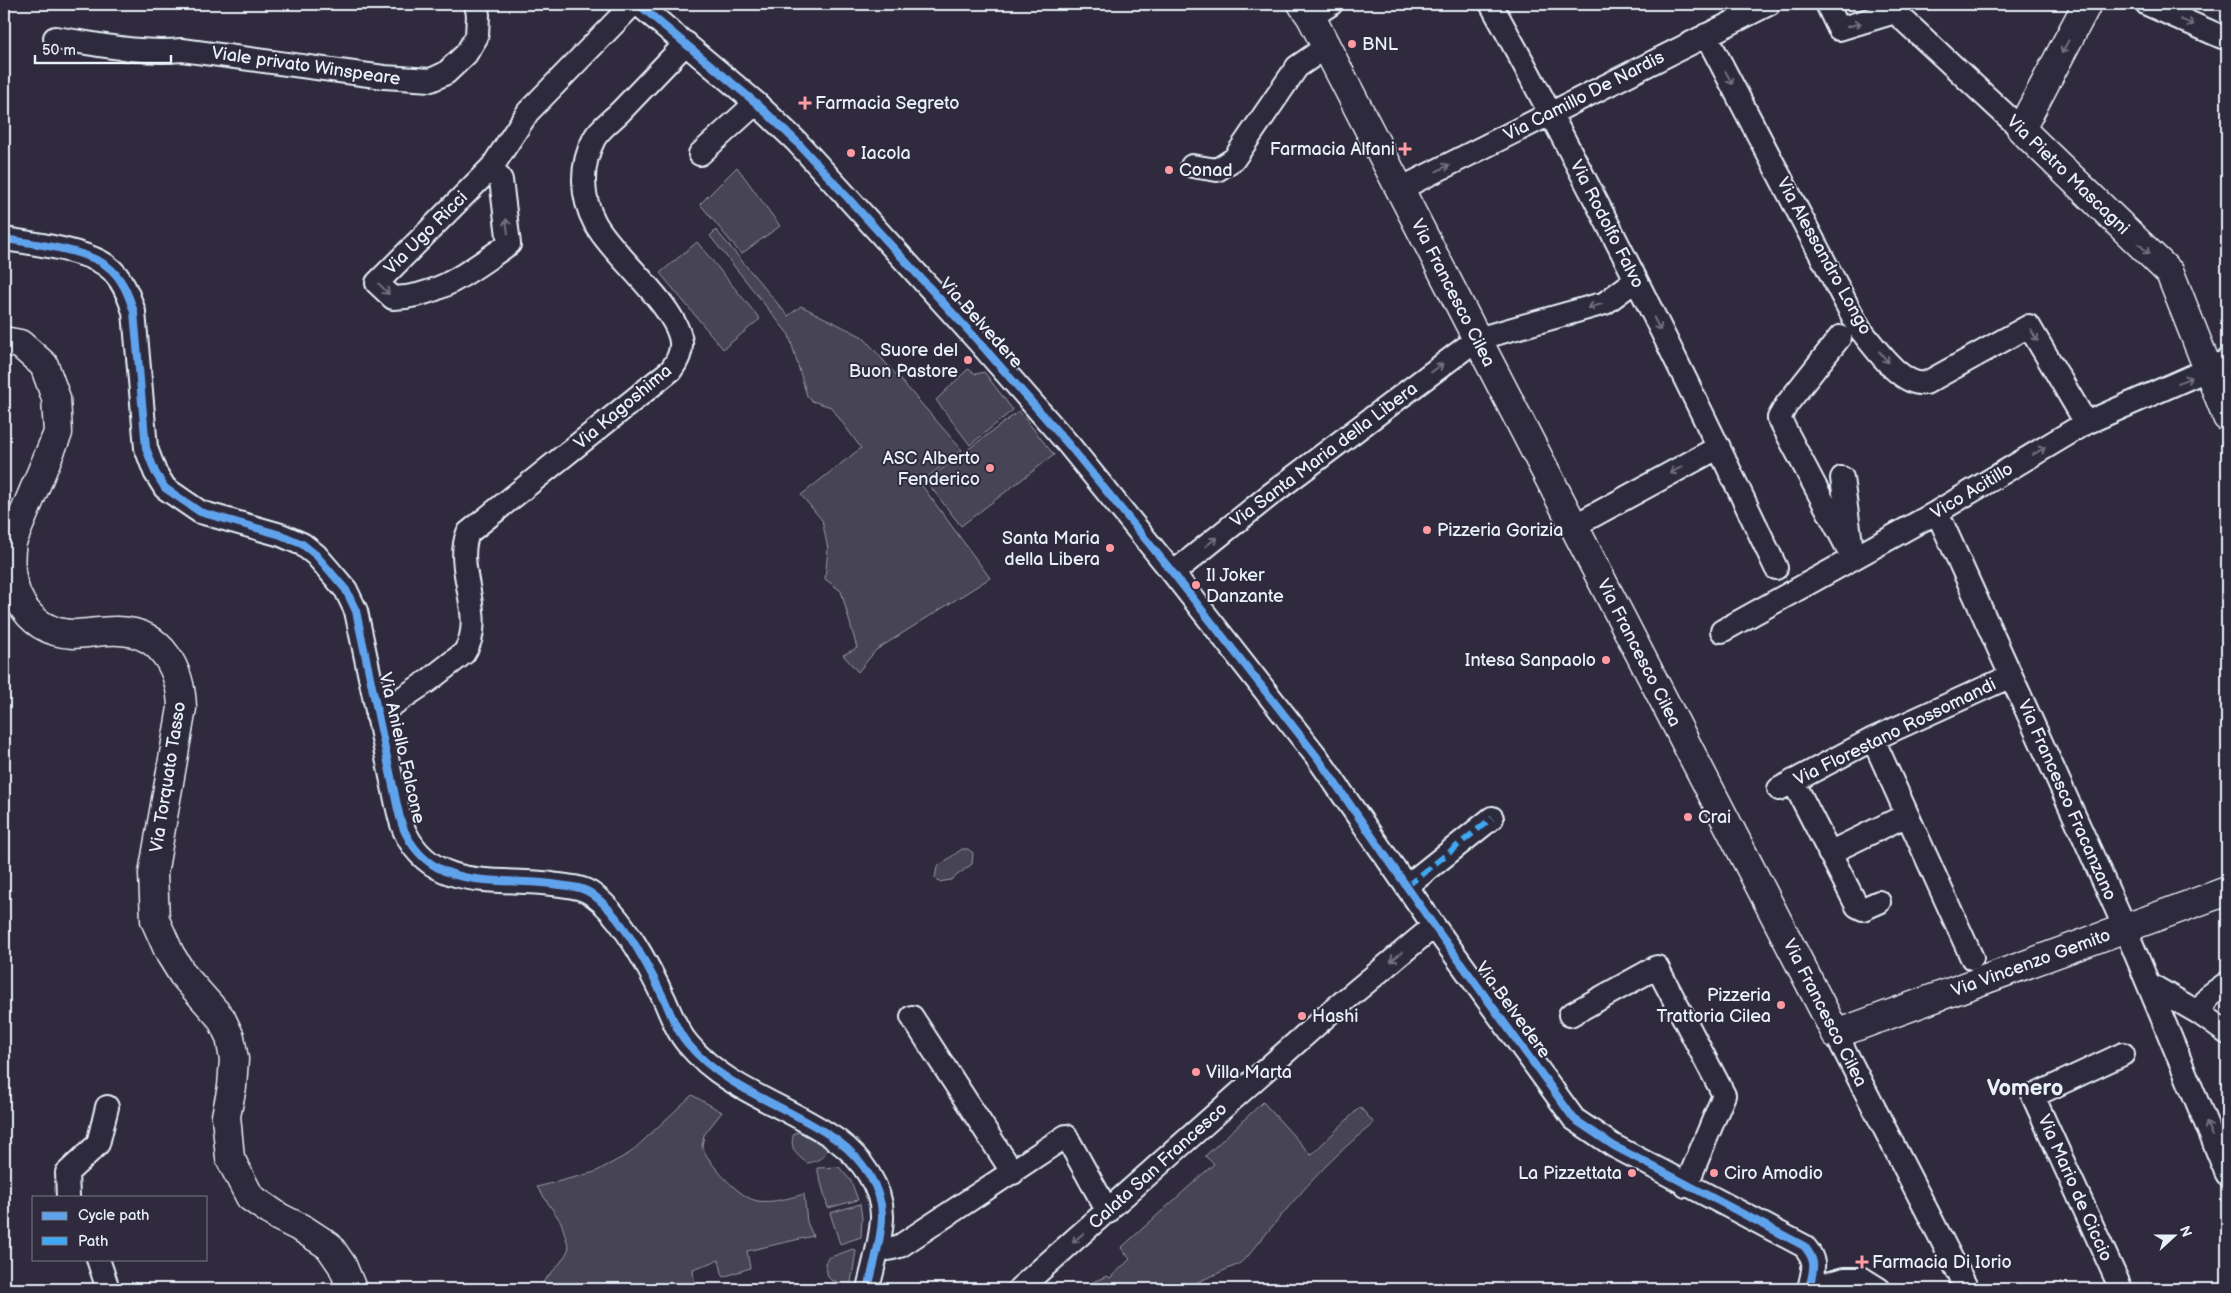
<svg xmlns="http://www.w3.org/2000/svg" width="2231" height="1293" font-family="'Balsamiq Sans',sans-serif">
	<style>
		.green { fill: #464455; stroke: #979aa6 }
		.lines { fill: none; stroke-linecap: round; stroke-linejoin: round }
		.minor-casing { stroke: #e8f1f8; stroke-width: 26 }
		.major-casing { stroke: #e8f1f8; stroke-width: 31 }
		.minor { stroke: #2f2a3d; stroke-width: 22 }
		.major { stroke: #2f2a3d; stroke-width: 28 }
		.quiet { stroke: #3fa9f5; stroke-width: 6; stroke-dasharray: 12 6; stroke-linecap: butt }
		.cycleway-casing { stroke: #2f2a3d; stroke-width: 11 }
		.cycleway { stroke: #60a3ed; stroke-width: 8 }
		.oneway { stroke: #70707e }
		.poi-dot { fill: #ff9aa2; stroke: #2f2a3d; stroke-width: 2 }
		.labels { text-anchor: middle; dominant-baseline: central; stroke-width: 4; stroke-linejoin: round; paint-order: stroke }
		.poi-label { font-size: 18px; fill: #e8f1f8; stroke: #2f2a3d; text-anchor: start }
		.street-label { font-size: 18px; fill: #e8f1f8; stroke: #2f2a3d }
		.district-label { font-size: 22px; font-weight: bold; fill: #e8f1f8; stroke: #2f2a3d }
	</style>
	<rect width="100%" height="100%" fill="#2f2a3d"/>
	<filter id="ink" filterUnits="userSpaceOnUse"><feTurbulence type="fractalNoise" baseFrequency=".02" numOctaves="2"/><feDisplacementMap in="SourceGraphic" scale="10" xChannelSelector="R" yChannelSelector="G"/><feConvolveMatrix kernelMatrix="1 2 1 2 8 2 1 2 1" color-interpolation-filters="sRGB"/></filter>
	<g filter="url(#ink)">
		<!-- green -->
		<path class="green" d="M737 167 780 226 741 254 700 204Z
			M716 230 788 316 801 306 863 337 962 450 920 483 990 578 876 650 858 672 843 655 857 648 841 591 825 579 828 549 822 520 801 495 861 448 831 407 812 401 807 396 789 335 710 236Z
			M697 242 760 319 723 349 660 273Z
			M968 369 976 374 984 372 1013 410 970 445 936 400Z
			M1019 411 1054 455 961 526 926 481Z
			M962 849H968L973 853 972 864 951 880 939 882 935 878 937 867Z
			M692 1095 722 1112 704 1135 702 1146C707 1162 740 1199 758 1201 774 1203 789 1198 804 1194L807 1222 813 1236 747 1251 750 1268 723 1277 719 1260 693 1269 695 1289H541L540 1286C551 1271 561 1266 569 1248L561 1222 537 1187 595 1172 630 1153Z
			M1263 1102 1311 1155 1360 1107 1374 1123C1326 1160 1287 1208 1249 1255L1239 1264 1182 1289H1086L1083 1286 1107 1276 1110 1278 1130 1259 1121 1248 1214 1164 1205 1156Z
			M799 1132 828 1148C823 1158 817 1162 807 1163 795 1154 789 1148 794 1133Z
			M839 1167 851 1181 858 1200 828 1208 817 1168Z
			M860 1204 862 1218 861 1237 840 1244 830 1213Z
			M853 1249 856 1251 850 1289H838L836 1281H832L828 1277 825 1263 828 1258Z"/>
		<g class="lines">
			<defs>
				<path id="minor" d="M638 4 756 103 796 141 978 341 1069 445 1173 573 1317 757 1434 926 1574 1119 1614 1146 1804 1246C1818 1262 1813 1270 1809 1289
					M1491 4C1593 188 1686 377 1776 568
					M1827 4 1839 29 1895 12
					M1895 4V12L2021 129
					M2147 4 2222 37 2227 35
					M1311 17 1331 4
					M1706 35 1859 328C1874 346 1901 387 1926 383L2029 326 2086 423
					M55 38C97 44 139 54 182 50L384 77 431 80 446 73 466 54 477 36 478 15 476 4
					M700 154 756 103
					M1192 166 1217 170 1234 159 1297 67 1326 47
					M492 167 501 180 509 244C472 269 440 297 393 298L377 283 492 167 528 112 633 4
					M1400 189 1769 4
					M4 239C31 243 86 250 107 266 122 277 129 296 134 312L146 448 155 472 165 488 200 512 281 535 302 544 316 555 346 590 356 611 397 805C399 814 401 825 406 834 435 892 498 877 552 884 565 886 581 886 592 894 623 916 649 967 665 1001 671 1015 678 1033 688 1044 727 1091 790 1106 838 1141 861 1158 883 1188 882 1218 881 1242 873 1266 868 1289
					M1840 337 1787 404 1779 418 1853 558
					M1842 478 1851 543
					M1937 512 2125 928 2227 1174
					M1574 526 1719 447
					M1173 573 1270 495 1477 339 1605 303 1636 280
					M1722 631 1937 512 2086 423 2227 361
					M377 715 428 681 464 653C488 617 453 570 468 533L671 370C677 362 682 353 681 342 677 306 613 256 595 223 581 197 580 166 594 139 599 129 612 120 620 112 642 89 664 66 686 43
					M1873 739 1972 958
					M1793 781 1857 906 1863 909 1879 902
					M1779 789 1873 739 2011 676
					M1829 853 1907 815
					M1407 886 1492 818
					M2149 984 2199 1013 2227 1033
					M2199 1013 2209 996 2227 983
					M1570 1015 1657 967 1724 1095 1686 1186
					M912 1017 1013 1173
					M1836 1034 1967 1289
					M68 1197 67 1173 98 1144 107 1107
					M878 1246 889 1249 900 1246 1066 1136 1108 1212
					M98 1259 108 1289
					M1019 1289 1332 1011 1434 926
					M1808 1289 1844 1279H1863L1879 1289
					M2121 1289 2033 1096 2123 1054"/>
				<path id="major" d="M1302 4 1311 17 1836 1034 2227 891
					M2087 4 2021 129 2170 273 2227 417
					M4 341 20 344 44 365 56 398 58 433 12 542C5 585 23 632 73 634 88 634 104 630 119 631 162 632 181 670 182 708L153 874 155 920 170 954 183 975 221 1018 230 1037 234 1059 232 1087 226 1116 230 1158 250 1197 279 1217 303 1229 329 1246 342 1265 352 1289"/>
			</defs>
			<!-- minor casing -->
			<use href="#minor" class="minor-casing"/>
			<!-- major casing -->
			<use href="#major" class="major-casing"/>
			<!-- minor -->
			<use href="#minor" class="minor"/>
			<!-- major -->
			<use href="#major" class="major"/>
			<!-- quiet -->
			<path class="quiet" d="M1407 886 1492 818"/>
			<defs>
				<path id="cycleway" d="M638 4 756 103 796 141 978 341 1069 445 1173 573 1317 757 1434 926 1574 1119 1614 1146 1804 1246C1818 1262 1813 1270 1809 1289
					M4 239C31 243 86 250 107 266 122 277 129 296 134 312L146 448 155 472 165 488 200 512 281 535 302 544 316 555 346 590 356 611 397 805C399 814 401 825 406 834 435 892 498 877 552 884 565 886 581 886 592 894 623 916 649 967 665 1001 671 1015 678 1033 688 1044 727 1091 790 1106 838 1141 861 1158 883 1188 882 1218 881 1242 873 1266 868 1289"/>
			</defs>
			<!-- cycleway casing -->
			<use href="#cycleway" class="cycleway-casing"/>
			<!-- cycleway -->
			<use href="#cycleway" class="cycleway"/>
		</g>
		<!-- one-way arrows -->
		<defs><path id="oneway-shaft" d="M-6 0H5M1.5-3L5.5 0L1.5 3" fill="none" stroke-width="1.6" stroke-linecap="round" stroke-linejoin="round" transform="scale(1.25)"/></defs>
		<g class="oneway">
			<use href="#oneway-shaft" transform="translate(2187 22) rotate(22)"/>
			<use href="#oneway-shaft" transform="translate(1854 25) rotate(-16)"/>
			<use href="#oneway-shaft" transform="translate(2065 47) rotate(118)"/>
			<use href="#oneway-shaft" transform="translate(1729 78) rotate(62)"/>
			<use href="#oneway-shaft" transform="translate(1443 168) rotate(-27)"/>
			<use href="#oneway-shaft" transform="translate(507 226) rotate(-97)"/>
			<use href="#oneway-shaft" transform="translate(2144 249) rotate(44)"/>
			<use href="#oneway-shaft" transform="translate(384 289) rotate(46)"/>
			<use href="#oneway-shaft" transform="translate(1595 306) rotate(165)"/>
			<use href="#oneway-shaft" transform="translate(1657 324) rotate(63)"/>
			<use href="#oneway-shaft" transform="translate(2034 335) rotate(60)"/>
			<use href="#oneway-shaft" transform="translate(1884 357) rotate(50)"/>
			<use href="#oneway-shaft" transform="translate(1437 368) rotate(-37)"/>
			<use href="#oneway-shaft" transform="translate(2185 380) rotate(-23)"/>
			<use href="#oneway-shaft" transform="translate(2039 451) rotate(-31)"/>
			<use href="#oneway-shaft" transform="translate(1676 470) rotate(151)"/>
			<use href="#oneway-shaft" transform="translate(1211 542) rotate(-39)"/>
			<use href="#oneway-shaft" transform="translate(1396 957) rotate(140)"/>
			<use href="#oneway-shaft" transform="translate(2209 1129) rotate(-112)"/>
			<use href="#oneway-shaft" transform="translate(1078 1238) rotate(139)"/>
		</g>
	</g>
	<!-- markers -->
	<g class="poi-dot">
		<circle cx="1352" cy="44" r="5"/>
		<path d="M802.5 95.5h5v5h5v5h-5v5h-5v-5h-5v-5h5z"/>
		<path d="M1402.5 141.5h5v5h5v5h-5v5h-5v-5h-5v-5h5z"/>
		<circle cx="851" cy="153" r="5"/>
		<circle cx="1169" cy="170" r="5"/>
		<circle cx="968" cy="360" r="5"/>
		<circle cx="990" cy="468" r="5"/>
		<circle cx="1427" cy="530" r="5"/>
		<circle cx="1110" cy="548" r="5"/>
		<circle cx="1196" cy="585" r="5"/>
		<circle cx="1606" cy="660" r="5"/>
		<circle cx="1688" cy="817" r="5"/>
		<circle cx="1781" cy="1005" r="5"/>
		<circle cx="1302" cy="1016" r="5"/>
		<circle cx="1196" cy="1072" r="5"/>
		<circle cx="1632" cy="1173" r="5"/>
		<circle cx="1714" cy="1173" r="5"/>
		<path d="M1859.5 1254.5h5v5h5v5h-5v5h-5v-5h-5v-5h5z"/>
	</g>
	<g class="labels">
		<!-- poi labels -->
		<g class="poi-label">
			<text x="1362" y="44">BNL</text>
			<text x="815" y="103">Farmacia Segreto</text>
			<text x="1395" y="149" text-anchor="end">Farmacia Alfani</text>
			<text x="861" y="153">Iacola</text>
			<text x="1179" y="170">Conad</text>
			<text x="958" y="350" text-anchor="end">Suore del<tspan x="958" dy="21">Buon Pastore</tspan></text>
			<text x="980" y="458" text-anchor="end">ASC Alberto<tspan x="980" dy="21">Fenderico</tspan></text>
			<text x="1437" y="530">Pizzeria Gorizia</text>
			<text x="1100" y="538" text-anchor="end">Santa Maria<tspan x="1100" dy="21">della Libera</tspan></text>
			<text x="1206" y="575">Il Joker<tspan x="1206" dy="21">Danzante</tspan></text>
			<text x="1596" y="660" text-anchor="end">Intesa Sanpaolo</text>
			<text x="1698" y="817">Crai</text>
			<text x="1771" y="995" text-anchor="end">Pizzeria<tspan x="1771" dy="21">Trattoria Cilea</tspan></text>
			<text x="1312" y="1016">Hashi</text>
			<text x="1206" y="1072">Villa Marta</text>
			<text x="1622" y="1173" text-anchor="end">La Pizzettata</text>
			<text x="1724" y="1173">Ciro Amodio</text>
			<text x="1872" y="1262">Farmacia Di Iorio</text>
		</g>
		<!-- street labels -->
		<g class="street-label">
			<text transform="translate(306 66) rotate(8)">Viale privato Winspeare</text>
			<text transform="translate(1584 96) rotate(-27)">Via Camillo De Nardis</text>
			<text transform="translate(2068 175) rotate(44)">Via Pietro Mascagni</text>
			<text transform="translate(1607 224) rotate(63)">Via Rodolfo Falvo</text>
			<text transform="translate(426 233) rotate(-45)">Via Ugo Ricci</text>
			<text transform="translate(1824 256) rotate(61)">Via Alessandro Longo</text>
			<text transform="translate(1453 293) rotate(63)">Via Francesco Cilea</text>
			<text transform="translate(981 323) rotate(48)">Via Belvedere</text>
			<text transform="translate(623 407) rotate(-40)">Via Kagoshima</text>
			<text transform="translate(1324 455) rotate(-37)">Via Santa Maria della Libera</text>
			<text transform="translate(1972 491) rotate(-31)">Vico Acitillo</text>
			<text transform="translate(1639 653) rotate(63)">Via Francesco Cilea</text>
			<text transform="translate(1895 732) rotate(-26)">Via Florestano Rossomandi</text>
			<text transform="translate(402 748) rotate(77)">Via Aniello Falcone</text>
			<text transform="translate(168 777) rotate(-81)">Via Torquato Tasso</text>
			<text transform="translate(2067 800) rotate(66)">Via Francesco Fracanzano</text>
			<text transform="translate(2031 963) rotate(-20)">Via Vincenzo Gemito</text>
			<text transform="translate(1513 1010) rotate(54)">Via Belvedere</text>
			<text transform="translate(1825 1013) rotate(63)">Via Francesco Cilea</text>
			<text transform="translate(1158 1166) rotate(-42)">Calata San Francesco</text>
			<text transform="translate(2075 1188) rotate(66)">Via Mario de Ciccio</text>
		</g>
		<!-- district labels -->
		<g class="district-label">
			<text x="2025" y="1088">Vomero</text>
		</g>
	</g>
	<!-- margin -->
	<rect width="2231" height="1293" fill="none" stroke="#2f2a3d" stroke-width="20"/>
	<rect x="10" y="10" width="2211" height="1273" fill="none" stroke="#e8f1f8" stroke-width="2" filter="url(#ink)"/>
	<!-- legend -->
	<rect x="32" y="1196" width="175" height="65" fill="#2f2a3d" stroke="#797a88"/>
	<rect x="42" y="1212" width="25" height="8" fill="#60a3ed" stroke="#797a88"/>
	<text x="78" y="1220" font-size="15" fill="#e8f1f8">Cycle path</text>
	<rect x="42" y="1237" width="25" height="8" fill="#3fa9f5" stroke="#797a88"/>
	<text x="78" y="1246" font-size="15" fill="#e8f1f8">Path</text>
	<!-- north arrow -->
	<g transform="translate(2174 1236) rotate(69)" stroke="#2f2a3d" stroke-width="4" paint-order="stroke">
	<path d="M0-4L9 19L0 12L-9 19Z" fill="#e8f1f8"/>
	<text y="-8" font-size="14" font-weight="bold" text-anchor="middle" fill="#e8f1f8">N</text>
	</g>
	<!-- scale -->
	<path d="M35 55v8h136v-8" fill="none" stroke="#e8f1f8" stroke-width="2.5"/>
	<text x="42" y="55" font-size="15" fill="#e8f1f8" stroke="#2f2a3d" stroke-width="4" paint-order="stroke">50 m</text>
</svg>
